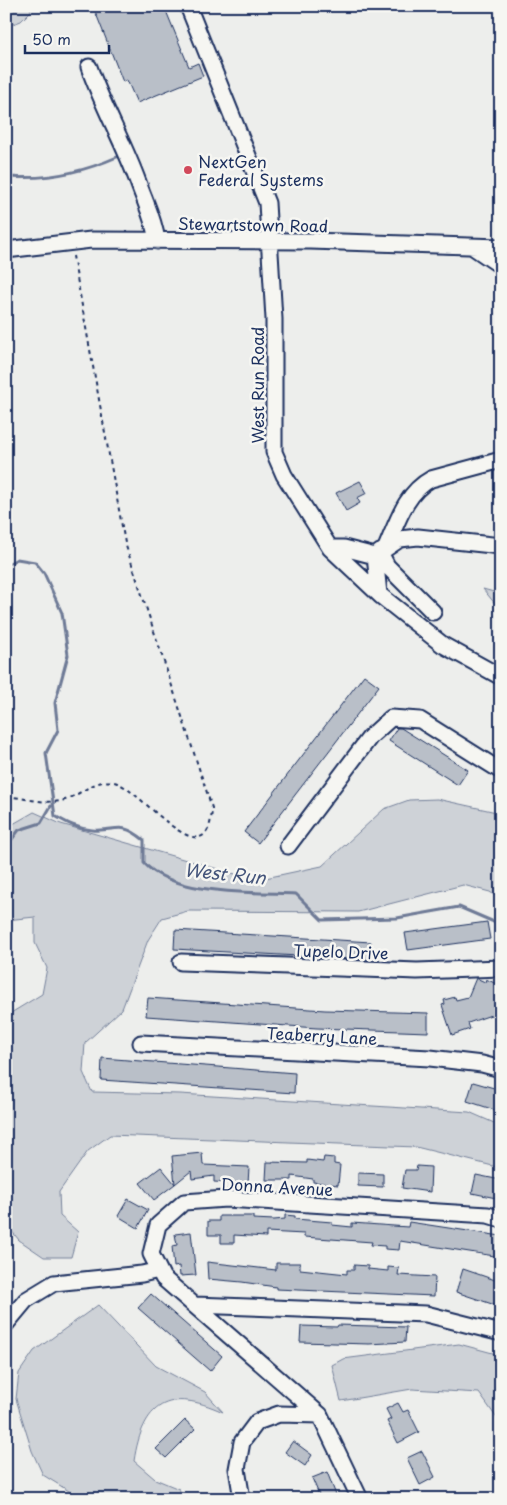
<svg xmlns="http://www.w3.org/2000/svg" width="507" height="1505" font-family="'Playpen Sans',sans-serif">
	<style>
		.green { fill: #ced2d7; stroke: #74809a }
		.lines { fill: none; stroke-linecap: round; stroke-linejoin: round }
		.stream { stroke: #6e7a96; stroke-width: 3 }
		.building { fill: #b9bfc8; stroke: #1b2f5e }
		.minor-casing { stroke: #1b2f5e; stroke-width: 19 }
		.path { stroke: #1b2f5e; stroke-width: 2; stroke-dasharray: 4 4; stroke-linecap: butt }
		.minor { stroke: #f6f6f2; stroke-width: 15 }
		.poi-dot { fill: #d1495b; stroke: #f6f6f2; stroke-width: 2 }
		.labels { text-anchor: middle; dominant-baseline: central; stroke-width: 5; stroke-linejoin: round; paint-order: stroke }
		.poi-label { font-size: 16px; fill: #1b2f5e; stroke: #f6f6f2; text-anchor: start }
		.street-label { font-size: 16px; fill: #1b2f5e; stroke: #f6f6f2 }
		.water-label { font-size: 18px; font-style: italic; fill: #44547a; stroke: #f6f6f2 }
	</style>
	<rect width="100%" height="100%" fill="#edeeec"/>
	<filter id="ink" filterUnits="userSpaceOnUse"><feTurbulence type="fractalNoise" baseFrequency=".02" numOctaves="2"/><feDisplacementMap in="SourceGraphic" scale="10" xChannelSelector="R" yChannelSelector="G"/><feConvolveMatrix kernelMatrix="1 2 1 2 8 2 1 2 1" color-interpolation-filters="sRGB"/></filter>
	<g filter="url(#ink)">
		<!-- green -->
		<path class="green" d="M6 6H30L31 11 21 21 8 26Z
			M483 589 501 594V611Z
			M437 799 501 813V900L490 892 463 885 358 912 188 911 162 918 148 940 122 1009 85 1043 83 1072 92 1092 180 1094 469 1112 501 1126V1168L416 1147 110 1135 88 1151 59 1192 60 1216 78 1232 71 1257H44L19 1240 6 1224V1016L42 994 47 968 35 943V917L6 920V831L13 824 34 812 61 824 256 880 322 866 384 809 409 800Z
			M98 1305 156 1366 205 1392 223 1412C168 1387 143 1403 134 1461L155 1479 179 1489 184 1499H82L43 1475 32 1451 16 1399 19 1373 34 1351Z
			M459 1344 500 1355 501 1424 479 1393 412 1389 341 1401 332 1365 343 1359Z"/>
		<g class="lines">
			<!-- stream -->
			<path class="stream" d="M6 169 11 177 6 222
				M11 177C49 180 83 172 117 157
				M6 565 17 559 35 562 44 573 62 613 68 655 55 703 58 730 46 753 55 816C67 823 78 829 92 830 117 832 120 820 144 840V863C174 896 254 892 296 894L322 920 397 918 459 907 501 925
				M6 847 19 830 41 823 51 806"/>
		</g>
		<!-- building -->
		<path class="building" d="M93 6H164L189 67 198 63 203 76 137 103 127 80 123 82Z
			M360 481 367 493 357 498 360 503 346 511 336 493Z
			M364 675 379 686 258 843 244 832Z
			M397 728H401L468 770 458 785 389 741Z
			M487 922 490 939 408 950 405 933Z
			M175 930 371 942 370 960 174 949Z
			M476 978 485 982 486 979 501 986V1019L491 1015 468 1023 470 1029 452 1035 442 1005 445 1004 444 1000 455 997 456 1000 468 997Z
			M148 998 325 1010 428 1013V1032L317 1028 146 1016Z
			M102 1058 295 1073 294 1093 101 1080Z
			M473 1082 501 1090V1112L467 1101Z
			M202 1153 203 1165 249 1167 248 1184 214 1182V1176L192 1179 191 1171 175 1184 172 1156Z
			M324 1157 334 1158V1164L340 1165 338 1185 313 1182V1179L292 1176V1180H266L267 1162 307 1163V1160L323 1162Z
			M417 1166 431 1167 430 1192 402 1188 405 1170H416Z
			M161 1167 175 1184 154 1200 140 1183Z
			M358 1173 383 1174V1187L358 1186Z
			M476 1175 501 1180V1199L472 1193Z
			M128 1199 148 1210 138 1228 118 1216Z
			M285 1215 295 1216V1219L332 1222V1225L352 1227V1223L408 1227 409 1222 501 1236V1257L400 1241 399 1250 385 1249V1246L371 1245 372 1242 304 1237V1234L266 1232V1237L234 1235V1243H221V1235H208V1221H219V1216H253V1219L274 1220 285 1219Z
			M191 1232 196 1275 180 1276 179 1266 174 1267 172 1246 177 1245 175 1234Z
			M207 1262 276 1270V1263H300V1269L347 1274V1270H354V1265L368 1266V1269L388 1271V1267L399 1268 398 1275 435 1277 434 1296 276 1289V1287L242 1282 208 1279Z
			M463 1269 501 1282V1307L456 1292Z
			M151 1294 222 1356 210 1371 138 1308Z
			M338 1325 406 1327 405 1342 369 1344 300 1342 301 1326 337 1327Z
			M398 1403 403 1412 408 1410 419 1432 398 1443 387 1421 391 1419 386 1409Z
			M185 1420 195 1429 166 1458 156 1449Z
			M293 1441 312 1455 305 1466 285 1452Z
			M422 1451 435 1477 420 1485 407 1458Z
			M327 1472 336 1495 321 1499 312 1478Z"/>
		<g class="lines">
			<defs>
				<path id="minor" d="M188 6 267 203 274 319V452L284 475 330 548 381 596 443 645 501 677
					M89 67C103 107 124 143 138 182 145 202 154 219 157 241
					M473 247 501 266
					M6 250 91 240 310 241 501 247
					M330 548H344L375 556 400 539 418 537 501 546
					M386 548C397 523 405 493 431 479L501 460
					M380 552 387 566 433 612
					M375 556 379 594
					M288 846 370 737 391 718 420 720 501 771
					M181 962 417 971 501 968
					M141 1043 430 1058 482 1064 501 1069
					M195 1305 426 1314 501 1333
					M6 1324 26 1300 54 1283 142 1274 159 1270
					M242 1499 237 1469 242 1442 257 1422 279 1414 320 1415
					M360 1499 320 1415 163 1278 151 1254 158 1225 184 1202 226 1199 488 1215 501 1219"/>
			</defs>
			<!-- minor casing -->
			<use href="#minor" class="minor-casing"/>
			<!-- path -->
			<path class="path" d="M7 796C23 798 45 804 61 801 80 797 93 778 114 782 140 787 209 885 212 808L125 543 73 256"/>
			<!-- minor -->
			<use href="#minor" class="minor"/>
		</g>
	</g>
	<!-- markers -->
	<circle class="poi-dot" cx="188" cy="170" r="5"/>
	<g class="labels">
		<!-- poi labels -->
		<g class="poi-label">
			<text x="198" y="161">NextGen<tspan x="198" dy="18">Federal Systems</tspan></text>
		</g>
		<!-- street labels -->
		<g class="street-label">
			<text transform="translate(253 224) rotate(1)">Stewartstown Road</text>
			<text transform="translate(257 385) rotate(-90)">West Run Road</text>
			<text transform="translate(341 951) rotate(2)">Tupelo Drive</text>
			<text transform="translate(322 1035) rotate(3)">Teaberry Lane</text>
			<text transform="translate(277 1186) rotate(3)">Donna Avenue</text>
		</g>
		<!-- water labels -->
		<g class="water-label">
			<text transform="translate(225 873) rotate(6)">West Run</text>
		</g>
	</g>
	<!-- margin -->
	<rect width="507" height="1505" fill="none" stroke="#f6f6f2" stroke-width="25"/>
	<rect x="12" y="12" width="482" height="1480" fill="none" stroke="#1b2f5e" stroke-width="2" filter="url(#ink)"/>
	<!-- scale -->
	<path d="M25 45v8h84v-8" fill="none" stroke="#1b2f5e" stroke-width="2.5"/>
	<text x="32" y="45" font-size="15" fill="#1b2f5e" stroke="#f6f6f2" stroke-width="4" paint-order="stroke">50 m</text>
</svg>
